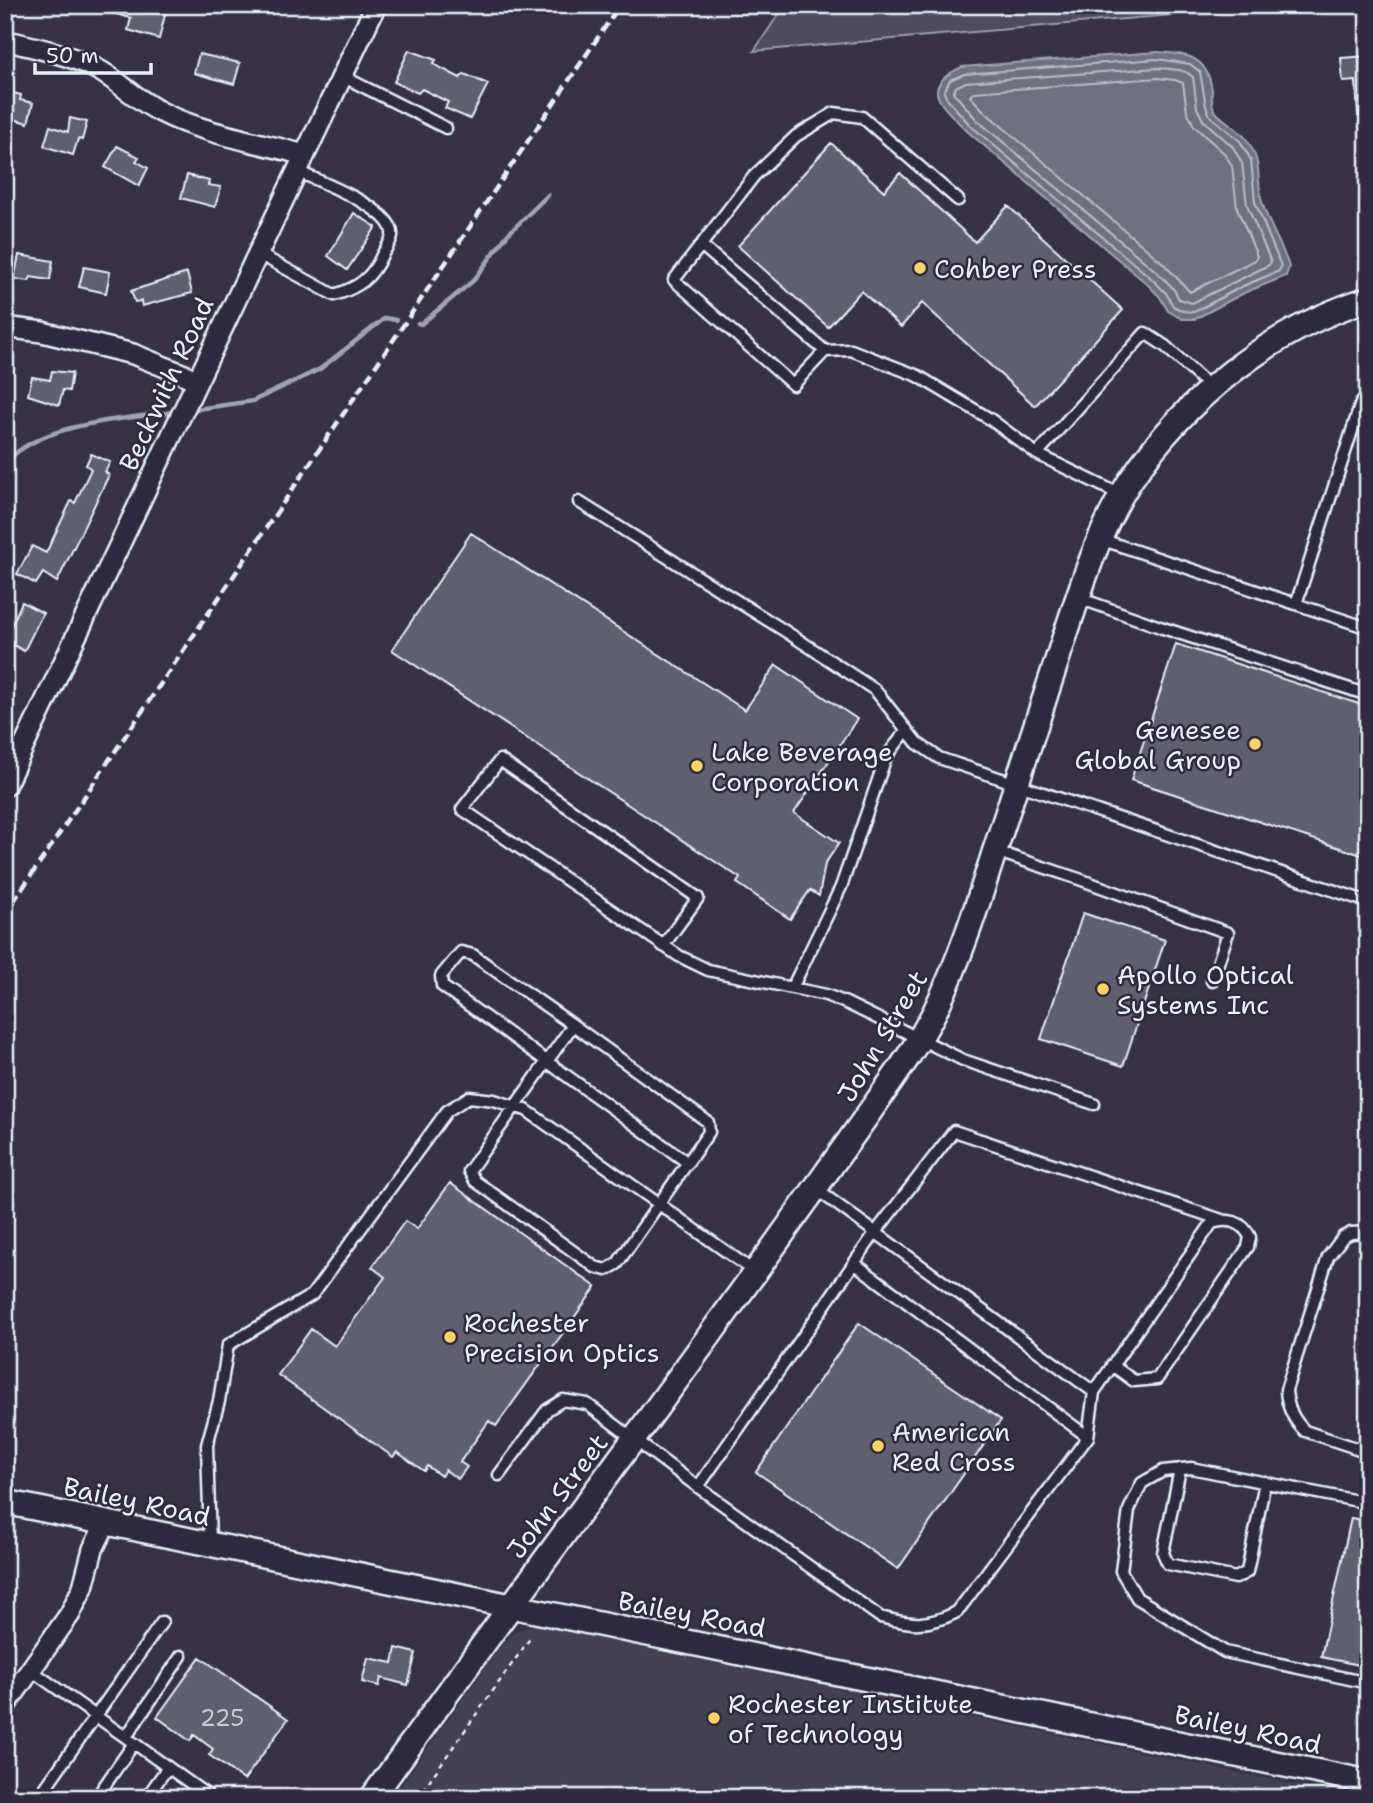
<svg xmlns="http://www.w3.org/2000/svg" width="1373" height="1803" font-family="'Shantell Sans',sans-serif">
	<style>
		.built { fill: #433f51 }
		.green { fill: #4d4b5c; stroke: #9a9eaa; stroke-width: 2 }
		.water { fill: #70717f; stroke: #a0a4af; stroke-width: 2 }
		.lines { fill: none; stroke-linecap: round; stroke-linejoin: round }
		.shore { stroke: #b8bec8; stroke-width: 2 }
		.stream { stroke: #a0a4af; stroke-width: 4.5 }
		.building { fill: #605e6e; stroke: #e8f1f8; stroke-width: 2 }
		.service-casing { stroke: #e8f1f8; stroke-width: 15 }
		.minor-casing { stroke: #e8f1f8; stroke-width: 24 }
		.tertiary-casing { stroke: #e8f1f8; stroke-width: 28 }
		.path { stroke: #e8f1f8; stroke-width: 2.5; stroke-dasharray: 5 5; stroke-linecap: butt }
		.service { stroke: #2f2a3d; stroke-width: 10 }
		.minor { stroke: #2f2a3d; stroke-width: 19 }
		.tertiary { stroke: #2f2a3d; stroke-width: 23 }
		.rail { stroke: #e8f1f8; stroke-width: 4.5; stroke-dasharray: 10 5; stroke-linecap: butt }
		.poi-dot { fill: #ffd166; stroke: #2f2a3d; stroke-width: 2.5 }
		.labels { text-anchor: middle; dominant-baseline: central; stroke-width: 5; stroke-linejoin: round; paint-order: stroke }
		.number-label { font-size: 23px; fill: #c6ccd6 }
		.poi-label { font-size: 26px; fill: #e8f1f8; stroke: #2f2a3d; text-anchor: start }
		.street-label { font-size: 26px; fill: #e8f1f8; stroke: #2f2a3d }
	</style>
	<rect width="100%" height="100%" fill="#363244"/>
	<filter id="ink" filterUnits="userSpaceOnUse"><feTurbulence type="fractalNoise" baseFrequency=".0143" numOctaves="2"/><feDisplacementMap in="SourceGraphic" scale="14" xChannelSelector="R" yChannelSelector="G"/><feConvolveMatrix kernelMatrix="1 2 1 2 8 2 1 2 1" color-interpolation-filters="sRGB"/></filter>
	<g filter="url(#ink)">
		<!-- built -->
		<path class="built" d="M533 1625 544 1627 1359 1798H392L504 1641 517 1631Z"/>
		<!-- green -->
		<path class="green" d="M785 5H1240L1218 11 754 51Z"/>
		<!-- water -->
		<path class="water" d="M1157 52C1187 54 1207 55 1212 90 1212 97 1211 105 1215 111 1224 122 1239 128 1247 140 1263 164 1256 177 1262 202 1268 224 1282 244 1289 267L1286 276 1246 292 1195 319H1182L1168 311 1160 297 1146 283 967 131C943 106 916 88 962 67Z"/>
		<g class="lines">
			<!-- shore -->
			<path class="shore" d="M1157 59 1190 64 1200 72 1206 106 1210 116 1240 141 1251 160 1255 202 1281 266 1279 271 1243 286 1194 312 1183 311 1173 306 1166 293 1151 278 971 126 947 99 944 92 950 80 964 74Z
				M1157 68C1170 69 1183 68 1193 77L1197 108 1203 120 1233 147 1242 163 1247 205 1271 262 1269 265 1192 303 1179 299 1173 288 1157 272 977 120 953 92 956 87 966 82Z
				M1157 78 1175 80 1183 83 1187 111 1194 126 1224 153 1232 166 1237 208 1257 256 1255 260 1190 292 1163 263 985 112 970 96 974 92Z"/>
			<!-- stream -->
			<path class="stream" d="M418 323 421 324 474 280 507 235 548 195
				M190 410 253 401 320 369 385 318 396 320
				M5 463C42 422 123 419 175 412"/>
		</g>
		<!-- building -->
		<path class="building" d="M97 5H144L166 11 159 39 128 30 131 18 97 9Z
			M409 50 436 60 433 64 460 78 464 74 488 84 470 119 445 108 448 102 422 89 418 93 394 82Z
			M199 54 240 63 234 84 194 73Z
			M1368 56V116H1358L1356 81 1343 82 1341 58Z
			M5 91 21 95 20 100 33 103 28 123 5 117Z
			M70 118 87 122 82 140 78 139 73 155 44 146 50 126 68 132Z
			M831 143 884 191 900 173 975 242 1008 206 1123 310 1035 406 922 303 901 327 861 291 828 327 738 246Z
			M117 146 139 157 136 161 148 168 139 186 105 167Z
			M187 175 209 181 208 185 221 187 215 207 181 198Z
			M354 213 376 227 347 270 328 256Z
			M19 255 53 261 50 280 31 277 29 281 14 279Z
			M84 267 110 272 106 293 79 287Z
			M187 273 192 293 142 306 141 301 135 302 131 291Z
			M52 371 72 373 69 391 63 390 59 405 28 395 32 377 50 380Z
			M91 454 110 462 105 472 109 475 57 582 43 573 36 584 17 574 32 546 46 553 71 501 75 503 91 469 86 465Z
			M471 533 745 710 776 665 857 719 794 813 839 843 825 864 819 896 810 890 790 919 737 883 740 878 392 650Z
			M22 602 43 613 24 651 5 640Z
			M1176 644 1368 707V857L1131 780Z
			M1083 913 1165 940 1123 1066 1041 1039Z
			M450 1183 596 1287 496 1426 489 1421 460 1462 467 1467 458 1479 445 1470 441 1476 427 1466 424 1471 397 1452 393 1457 278 1375 311 1329 335 1346 385 1277 372 1267 405 1221 417 1229Z
			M859 1323 1001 1420 898 1569 756 1472Z
			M1351 1518 1368 1521V1667L1321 1657Z
			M396 1648 416 1653 408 1685 381 1678 379 1686 362 1682 368 1658 393 1663Z
			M200 1657 288 1719 244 1780 209 1755 213 1749 194 1735 190 1741 157 1717Z"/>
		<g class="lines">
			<defs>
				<path id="service" d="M342 76 446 128
					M958 200 862 117 834 113 796 136 754 176 701 245 825 351 851 350 918 376 990 419 1037 454
					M701 245 674 280 793 385 825 351
					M257 253 334 295C358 288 372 278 382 255 385 250 391 242 392 236 396 209 317 181 297 171
					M1121 495 1037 454 1145 333 1165 346 1211 388
					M579 502 785 631 875 690 917 743 939 758 1368 902
					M1100 539 1368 628
					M1079 598 1160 627 1368 695
					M1296 604 1361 403
					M907 730 886 757 841 887 792 988 826 995 846 1003 963 1060 1094 1104
					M995 851 1079 879 1228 933 1212 981
					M663 946 698 898 500 760 462 809 679 956 708 970 792 988
					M573 1025 708 1122 709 1132 617 1264 606 1270 595 1267 475 1181 469 1171Z
					M573 1025 473 955 461 952 441 976 442 986 688 1163
					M1368 1232 1351 1233 1343 1237 1328 1257 1286 1390C1287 1407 1293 1420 1305 1431L1368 1452
					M854 1263 1088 1437
					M1094 1392 1212 1223C1228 1218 1242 1221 1250 1237L1248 1247 1157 1379 1134 1381 1112 1365
					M1180 1469 1163 1553 1168 1564 1236 1578 1247 1572 1265 1482
					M499 1475 547 1410 563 1400 587 1404 698 1487 880 1617C911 1625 927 1627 957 1612L1088 1437 1094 1392 816 1189
					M698 1487 875 1233 954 1131 1222 1220
					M1368 1503 1191 1468 1163 1471 1142 1483 1129 1510 1121 1571 1137 1598 1225 1652 1368 1683
					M210 1543 207 1445 219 1401 228 1345 312 1295 447 1111 469 1097 494 1100 526 1110 755 1272
					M31 1670 207 1795 205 1798
					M126 1737 181 1656
					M38 1798 162 1622
					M96 1798 134 1743
					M146 1798 168 1767"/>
				<path id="minor" d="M5 40C38 49 72 54 102 72 123 85 142 104 165 114 203 133 262 143 304 155
					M5 327 42 332 133 354 197 380
					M5 786 376 5
					M5 1706 70 1614 83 1587 93 1549 106 1523"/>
				<path id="tertiary" d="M5 1502 1368 1782
					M372 1798C501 1617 635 1440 764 1260 798 1213 832 1165 866 1117 890 1083 917 1047 936 1009 960 959 977 906 994 853 1016 786 1038 719 1060 651 1079 594 1097 532 1130 481 1186 397 1271 330 1368 299"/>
			</defs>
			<!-- service casing -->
			<use href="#service" class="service-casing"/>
			<!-- minor casing -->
			<use href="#minor" class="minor-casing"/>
			<!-- tertiary casing -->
			<use href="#tertiary" class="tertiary-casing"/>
			<!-- path -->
			<path class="path" d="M417 1798 531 1637"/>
			<!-- service -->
			<use href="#service" class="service"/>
			<!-- minor -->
			<use href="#minor" class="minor"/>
			<!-- tertiary -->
			<use href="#tertiary" class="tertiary"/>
			<!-- rail -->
			<path class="rail" d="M5 914 620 5"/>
		</g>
	</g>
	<!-- markers -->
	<g class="poi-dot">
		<circle cx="920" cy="268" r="7"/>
		<circle cx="1255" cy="744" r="7"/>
		<circle cx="697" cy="766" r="7"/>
		<circle cx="1103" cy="989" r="7"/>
		<circle cx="450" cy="1337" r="7"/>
		<circle cx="878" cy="1446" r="7"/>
		<circle cx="714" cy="1718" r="7"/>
	</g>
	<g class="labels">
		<!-- number labels -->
		<g class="number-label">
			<text x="222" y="1718">225</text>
		</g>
		<!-- poi labels -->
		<g class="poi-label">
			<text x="934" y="268">Cohber Press</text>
			<text x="1241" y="729" text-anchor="end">Genesee<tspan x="1241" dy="30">Global Group</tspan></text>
			<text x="711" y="751">Lake Beverage<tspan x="711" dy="30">Corporation</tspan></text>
			<text x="1117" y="974">Apollo Optical<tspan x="1117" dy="30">Systems Inc</tspan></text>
			<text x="464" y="1322">Rochester<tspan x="464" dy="30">Precision Optics</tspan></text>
			<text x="892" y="1431">American<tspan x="892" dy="30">Red Cross</tspan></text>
			<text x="728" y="1703">Rochester Institute<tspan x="728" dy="30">of Technology</tspan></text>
		</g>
		<!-- street labels -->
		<g class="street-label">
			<text transform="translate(166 384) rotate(-65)">Beckwith Road</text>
			<text transform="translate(882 1036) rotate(-59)">John Street</text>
			<text transform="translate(557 1496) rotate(-53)">John Street</text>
			<text transform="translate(137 1501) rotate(12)">Bailey Road</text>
			<text transform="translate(692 1614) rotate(11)">Bailey Road</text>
			<text transform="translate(1248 1729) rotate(12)">Bailey Road</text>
		</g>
	</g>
	<!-- margin -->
	<rect width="1373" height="1803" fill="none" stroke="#2f2a3d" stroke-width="28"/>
	<rect x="14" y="14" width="1345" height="1775" fill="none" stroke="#e8f1f8" stroke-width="2.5" filter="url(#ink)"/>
	<!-- scale -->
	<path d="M35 63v10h116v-10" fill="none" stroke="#e8f1f8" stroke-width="3.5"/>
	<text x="46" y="63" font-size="21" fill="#e8f1f8" stroke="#2f2a3d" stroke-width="5" paint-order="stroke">50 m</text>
</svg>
